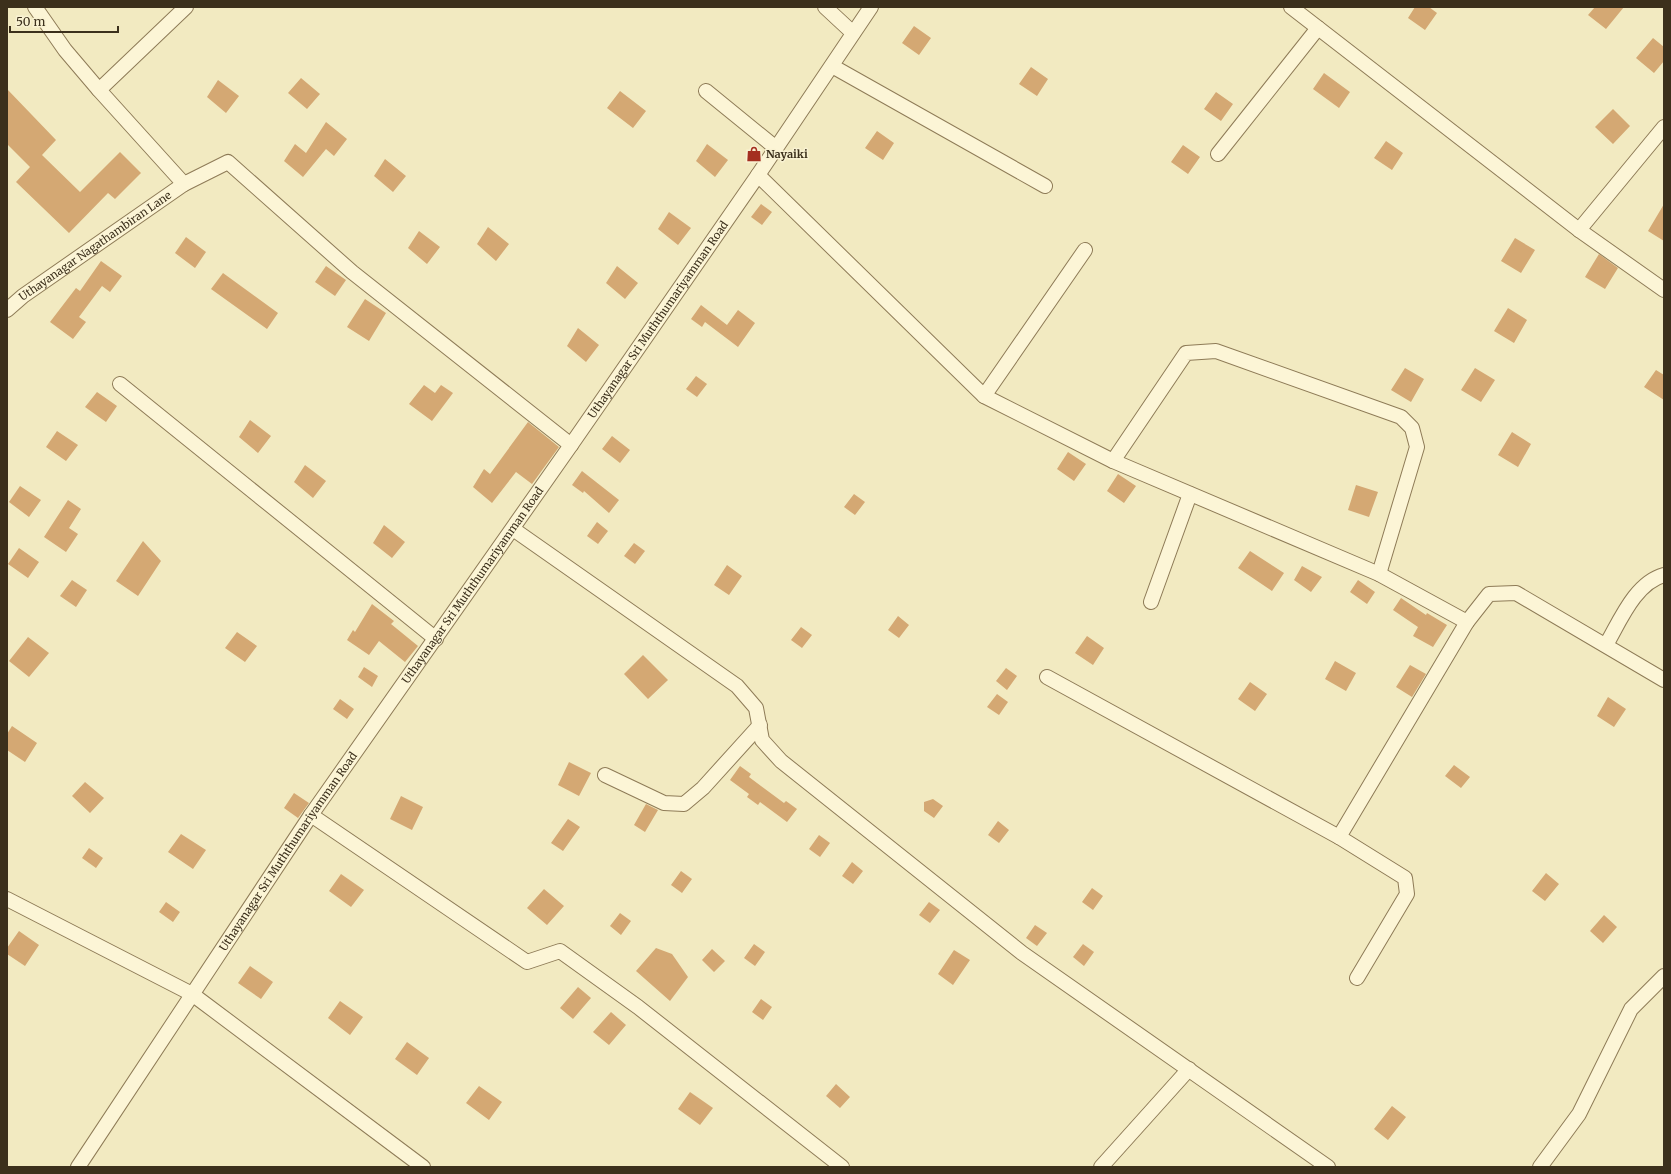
<svg xmlns="http://www.w3.org/2000/svg" width="1671" height="1174" font-family="Merriweather,serif">
	<style>
		.building { fill: #d4a873 }
		.lines { fill: none; stroke-linecap: round; stroke-linejoin: round }
		.minor-casing { stroke: #8e7b57; stroke-width: 16 }
		.minor { stroke: #fcf5d6; stroke-width: 14 }
		.labels { text-anchor: middle; dominant-baseline: central; stroke-width: 3; stroke-linejoin: round; paint-order: stroke }
		.poi-label { font-size: 11px; font-weight: bold; fill: #3c301c; stroke: #f9f2d2; text-anchor: start }
		.street-label { font-size: 11px; fill: #3c301c; stroke: #f9f2d2 }
	</style>
	<rect width="100%" height="100%" fill="#f2eac1"/>
	<!-- building -->
	<path class="building" d="M1415 7H1429L1437 13 1425 30 1408 18Z
		M1595 7H1624L1606 29 1588 15Z
		M914 26 931 38 919 55 902 43Z
		M1653 38 1664 47V61L1654 73 1636 58Z
		M1031 67 1048 79 1037 96 1019 84Z
		M1324 73 1350 92 1339 108 1313 89Z
		M301 78 320 94 307 109 288 93Z
		M218 80 239 96 226 113 207 97Z
		M7 89 56 140 42 155 80 192 120 152 141 173 115 199 108 193 69 233 16 182 30 167 7 144Z
		M620 91 646 111 633 128 607 108Z
		M1216 92 1233 104 1221 121 1204 109Z
		M1613 109 1630 126 1613 144 1595 127Z
		M326 122 347 139 334 156 326 149 303 177 284 161 295 144 306 153Z
		M877 131 894 143 883 160 865 148Z
		M1386 141 1403 153 1392 170 1374 158Z
		M707 144 728 160 715 177 696 161Z
		M1183 145 1200 157 1188 174 1171 162Z
		M385 159 406 176 393 192 374 176Z
		M761 204 772 212 762 225 751 217Z
		M1664 204V241L1648 231Z
		M669 212 691 228 678 245 658 229Z
		M488 227 509 244 496 261 477 244Z
		M419 231 440 247 427 264 408 248Z
		M186 237 206 252 195 268 175 253Z
		M1515 238 1535 250 1521 273 1501 261Z
		M1599 254 1618 268 1605 289 1585 277Z
		M101 261 122 276 110 292 102 286 79 317 86 322 73 339 50 322 76 288 80 291Z
		M326 266 346 280 335 296 315 282Z
		M617 266 638 283 625 299 606 283Z
		M223 273 278 313 267 329 211 289Z
		M365 299 386 313 369 341 347 327Z
		M701 305 727 325 738 310 755 323 738 347 705 322 702 327 691 319Z
		M1508 308 1527 320 1514 343 1494 331Z
		M578 328 599 345 586 362 567 346Z
		M1405 368 1424 379 1411 402 1391 390Z
		M1475 368 1495 380 1481 402 1461 390Z
		M1656 370 1664 375V400L1644 387Z
		M696 376 707 384 697 397 686 389Z
		M424 385 435 393 441 385 453 393 432 421 409 404Z
		M97 392 117 406 106 422 85 407Z
		M250 420 271 436 258 453 239 437Z
		M528 422 559 447 532 484 516 472 492 503 473 487 484 469 490 474Z
		M57 431 78 445 66 461 46 447Z
		M1512 432 1531 444 1518 467 1498 455Z
		M612 436 630 450 620 463 602 449Z
		M1068 452 1086 464 1074 481 1057 469Z
		M305 465 326 481 313 498 294 482Z
		M582 471 619 500 609 513 584 491 583 493 572 485Z
		M1118 474 1136 486 1124 503 1107 491Z
		M1356 485 1378 492 1369 517 1348 510Z
		M20 486 41 500 29 517 9 502Z
		M854 494 865 502 855 515 844 507Z
		M68 500 81 509 69 528 78 534 66 552 44 537Z
		M597 522 608 531 598 544 587 536Z
		M384 525 405 542 392 558 373 543Z
		M143 541 161 561 138 596 116 581Z
		M634 543 645 551 635 564 624 556Z
		M19 548 39 562 28 578 8 564Z
		M1250 551 1284 573 1272 591 1238 568Z
		M727 565 742 576 729 595 714 585Z
		M1302 566 1322 577 1311 592 1294 580Z
		M72 580 87 590 76 607 60 596Z
		M1358 580 1375 592 1367 604 1350 592Z
		M1401 598 1426 615 1427 613 1447 625 1433 647 1413 636 1418 627 1393 610Z
		M372 604 394 621 391 624 418 646 405 662 379 641 369 655 347 640 353 630 355 632Z
		M898 616 909 625 899 638 888 630Z
		M801 627 812 635 802 648 791 640Z
		M237 632 257 646 245 662 225 648Z
		M1087 636 1104 648 1093 665 1075 653Z
		M28 637 49 653 29 677 9 661Z
		M643 655 668 680 648 699 624 674Z
		M1335 661 1356 673 1346 691 1325 679Z
		M1410 665 1426 674 1412 697 1396 687Z
		M364 667 378 676 372 687 358 677Z
		M1006 668 1017 676 1007 690 996 681Z
		M1250 682 1267 694 1255 711 1238 699Z
		M997 694 1008 702 999 715 987 707Z
		M1608 697 1626 709 1614 727 1597 716Z
		M340 699 354 709 347 719 333 709Z
		M12 726 37 743 25 762 7 750V734Z
		M569 762 591 773 579 796 558 785Z
		M1454 765 1470 777 1461 788 1445 776Z
		M740 766 751 774 749 777 784 803 786 801 797 809 787 822 760 802 758 805 747 797 749 794 730 780Z
		M85 782 104 798 90 813 72 796Z
		M294 793 309 803 298 818 284 808Z
		M401 796 423 807 412 830 390 819Z
		M933 799 943 806 934 818 924 811V802Z
		M646 804 658 810 645 832 634 825Z
		M568 819 580 827 563 851 551 843Z
		M998 821 1009 830 999 843 988 835Z
		M181 834 206 850 193 869 168 852Z
		M819 835 830 843 820 857 809 849Z
		M89 848 103 858 96 868 82 858Z
		M852 862 863 871 853 884 842 876Z
		M681 871 692 879 682 893 671 885Z
		M1546 873 1559 884 1545 901 1532 891Z
		M341 874 364 890 351 907 329 891Z
		M1092 888 1103 896 1093 910 1082 902Z
		M544 889 564 906 547 925 527 908Z
		M166 902 180 912 173 922 159 912Z
		M929 902 940 910 930 923 919 915Z
		M620 913 631 921 621 935 610 926Z
		M1604 915 1617 927 1603 943 1590 931Z
		M1035 925 1047 933 1037 946 1026 938Z
		M19 931 39 945 25 966 7 954V948Z
		M754 944 765 952 755 966 744 958Z
		M1083 944 1094 952 1084 966 1073 957Z
		M656 948 672 954 688 977 670 1001 636 971Z
		M712 949 725 961 714 972 702 960Z
		M954 950 970 960 953 985 938 974Z
		M250 966 273 982 261 999 238 983Z
		M578 987 591 998 573 1019 560 1008Z
		M761 999 772 1007 763 1020 752 1012Z
		M340 1001 363 1017 350 1035 328 1018Z
		M611 1012 626 1025 609 1045 593 1032Z
		M407 1042 429 1058 417 1075 395 1059Z
		M836 1084 850 1097 840 1108 826 1096Z
		M479 1086 502 1102 489 1120 466 1103Z
		M690 1092 713 1108 700 1125 678 1109Z
		M1392 1106 1406 1117 1388 1140 1374 1129Z"/>
	<g class="lines">
		<defs>
			<g id="minor">
				<path d="M35 7 65 50 99 90 184 184 228 162 352 272 571 445"/>
				<path d="M825 7 853 33"/>
				<path d="M1291 7 1579 230 1664 290"/>
				<path d="M832 66 1045 186"/>
				<path d="M99 90 186 7"/>
				<path d="M706 91 776 148"/>
				<path d="M1218 154 1318 28"/>
				<path d="M758 175 984 396 1113 461 1379 574 1467 622 1489 594 1516 593 1664 680"/>
				<path d="M1579 230 1664 127"/>
				<path id="s1" d="M7 310 23 296 184 184"/>
				<path d="M120 384 436 639"/>
				<path d="M984 396 1085 250"/>
				<path d="M1113 461 1186 353 1216 351 1401 417 1412 428 1417 447 1379 574"/>
				<path d="M513 529 737 686 756 708 762 740 781 761 1022 953 1328 1167"/>
				<path d="M1151 602 1190 494"/>
				<path d="M1606 645C1620 621 1635 583 1664 575"/>
				<path d="M1047 677 1339 837"/>
				<path d="M605 775 664 803 684 804 703 788 760 725"/>
				<path d="M311 815 527 962 560 951 638 1007 842 1167"/>
				<path d="M7 899 192 994 423 1167"/>
				<path d="M1357 978 1407 894 1405 878 1339 837 1467 622"/>
				<path id="s2" d="M78 1167 311 815 571 445 758 175 871 7"/>
				<path d="M1101 1167 1189 1069"/>
				<path d="M1540 1167 1579 1114 1631 1009 1664 976"/>
			</g>
		</defs>
		<!-- minor casing -->
		<use href="#minor" class="minor-casing"/>
		<!-- minor -->
		<use href="#minor" class="minor"/>
	</g>
	<!-- icons -->
	<defs>
		<symbol id="shop-bare" viewBox="-9 -9 18 18"><path d="M-5-2.5h2.3a2.7 3.5 0 0 1 5.4 0H5L5.5 6h-11ZM-1.5-2.5h3a1.5 2.3 0 0 0-3 0Z" fill="#a42f20" stroke="#f9f2d2" stroke-width="2.5" paint-order="stroke"/></symbol>
	</defs>
	<g fill-rule="evenodd">
		<use href="#shop-bare" x="743" y="143" width="22" height="22"/>
	</g>
	<g class="labels">
		<!-- poi labels -->
		<g class="poi-label">
			<text x="766" y="154">Nayaiki</text>
		</g>
		<!-- street labels -->
		<g class="street-label">
			<text stroke="none"><textPath href="#s1" startOffset="109">Uthayanagar Nagathambiran Lane</textPath></text>
			<text stroke="none"><textPath href="#s2" startOffset="1027">Uthayanagar Sri Muththumariyamman Road</textPath></text>
			<text stroke="none"><textPath href="#s2" startOffset="703">Uthayanagar Sri Muththumariyamman Road</textPath></text>
			<text stroke="none"><textPath href="#s2" startOffset="379">Uthayanagar Sri Muththumariyamman Road</textPath></text>
		</g>
	</g>
	<!-- border -->
	<rect width="1671" height="1174" fill="none" stroke="#3c301c" stroke-width="16"/>
	<!-- scale -->
	<path d="M10 26v6h108v-6" fill="none" stroke="#3c301c" stroke-width="2"/>
	<text x="16" y="26" font-size="12" fill="#3c301c" stroke="#f9f2d2" stroke-width="3" paint-order="stroke">50 m</text>
</svg>
